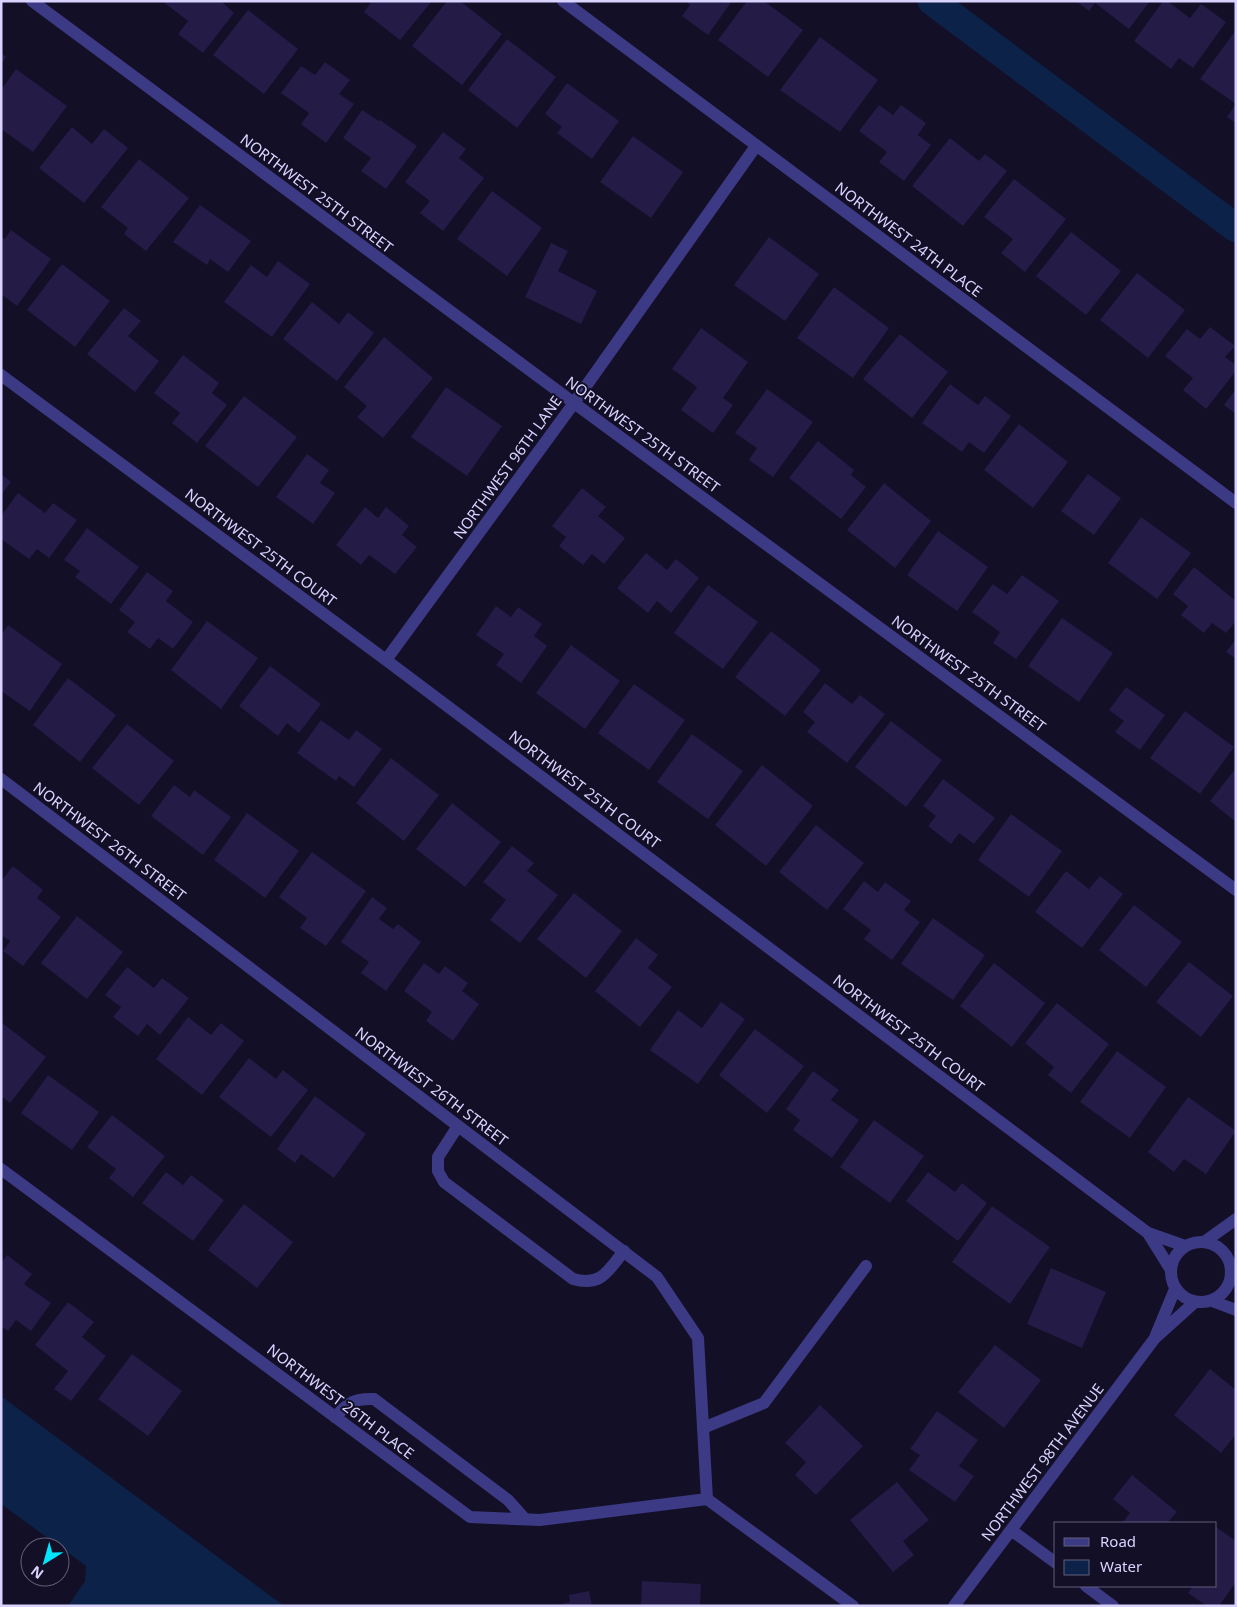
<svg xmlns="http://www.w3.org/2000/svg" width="1237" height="1607" font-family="'Noto Sans',sans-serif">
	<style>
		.water { fill: #0c2248 }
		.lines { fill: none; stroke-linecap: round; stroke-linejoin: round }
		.canal { stroke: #0c2248; stroke-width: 29 }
		.building { fill: #241b47 }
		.service { stroke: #3d3a85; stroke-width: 12 }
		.minor { stroke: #3d3a85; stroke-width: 12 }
		.labels { text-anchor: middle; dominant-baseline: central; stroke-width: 4; stroke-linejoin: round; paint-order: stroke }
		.street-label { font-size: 15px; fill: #d9d4ff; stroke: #130f26 }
	</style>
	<rect width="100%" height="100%" fill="#130f26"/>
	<!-- water -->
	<path class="water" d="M1 1396 284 1606H68L85 1581 86 1566 1 1504Z"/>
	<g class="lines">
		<!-- canal -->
		<path class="canal" d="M932 1 1236 228"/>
	</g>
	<!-- building -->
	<path class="building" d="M162 1H221L234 13 203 53 178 34 188 21Z
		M372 1H432L400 40 364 12Z
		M447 1H460L502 34 462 85 412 46Z
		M686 1H732L708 35 682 16 690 5Z
		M747 1H764L803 30 768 77 718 40Z
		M1076 1H1150L1129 29 1095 3 1089 11Z
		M1163 1H1167L1190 18 1201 4 1226 22 1193 68 1179 58 1171 69 1134 41Z
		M248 10 298 49 264 94 213 55Z
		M1236 30V123L1227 117 1236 104 1200 79Z
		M820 37 878 80 840 132 780 90Z
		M507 39 556 77 517 128 468 90Z
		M1 53 6 57 1 64Z
		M325 62 350 80 339 94 354 104 326 143 301 124 309 113 281 93 301 66 315 75Z
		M16 69 67 106 33 152 1 129V90Z
		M567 83 619 121 592 159 557 133 562 127 545 114Z
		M879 105 893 115 901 105 926 123 918 135 931 145 904 181 879 162 887 152 859 131Z
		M362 110 379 121 380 120 417 146 386 189 361 171 371 158 343 138Z
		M72 127 92 144 104 129 128 148 84 203 39 168Z
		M443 132 466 149 459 158 484 178 443 231 420 213 430 201 405 182Z
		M633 136 683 172 651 218 600 182Z
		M950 138 979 161 985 154 1007 171 963 226 912 186Z
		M139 159 189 198 146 251 124 234 128 228 101 207Z
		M1014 179 1066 219 1025 272 1001 253 1013 239 984 217Z
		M492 191 542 228 507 276 457 239Z
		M200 205 251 241 228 272 210 259 207 265 173 242Z
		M11 230 51 259 17 306 1 294V237L5 239Z
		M1071 232 1121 271 1086 315 1036 276Z
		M769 237 819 274 785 321 734 285Z
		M551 243 568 251 558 271 597 291 581 324 525 297Z
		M278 261 310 284 272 337 224 302 251 265 267 277Z
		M62 264 110 301 75 347 27 310Z
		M1137 273 1185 310 1148 358 1100 320Z
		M834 287 889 328 853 378 797 338Z
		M312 302 339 324 348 312 374 333 337 381 283 339Z
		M124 308 141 321 128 336 159 361 135 392 87 354Z
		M1210 327 1235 346 1225 357 1236 365V371L1206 409 1183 390 1193 378 1165 356 1187 329 1200 339Z
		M701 328 748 362 723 398 733 405 713 433 681 410 697 387 672 369Z
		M900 334 948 372 912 418 863 379Z
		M384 337 433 378 383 438 357 417 367 406 344 387Z
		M183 355 219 383 212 393 227 405 197 443 172 423 180 413 154 393Z
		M950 384 978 405 985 396 1011 416 984 453 969 442 962 452 922 423Z
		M446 387 502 426 467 476 411 437Z
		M767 389 813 422 773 477 749 460 757 448 735 433Z
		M1236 389V414L1224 405Z
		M244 396 297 437 258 487 205 446Z
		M1019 424 1068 462 1033 508 984 470Z
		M818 441 854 470 851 475 866 487 841 519 789 478Z
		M307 454 329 470 320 483 335 493 313 524 276 497Z
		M1 474 11 482 1 495Z
		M1088 474 1121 498 1094 535 1061 511Z
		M884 483 931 521 895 568 847 530Z
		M582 488 606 507 598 516 625 538 604 564 592 554 583 565 559 546 566 537 552 526Z
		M18 493 45 513 53 503 77 520 49 558 37 549 29 559 1 539V516Z
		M365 507 378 518 386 507 409 526 402 535 417 547 395 574 369 555 361 565 336 545Z
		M1141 517 1191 553 1157 599 1108 563Z
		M87 528 139 567 111 604 75 577 80 571 64 560Z
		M938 531 988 567 957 611 907 575Z
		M646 553 667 570 676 559 699 578 671 613 657 601 648 613 617 588Z
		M1194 567 1236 601V621L1226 633 1212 623 1204 633 1181 615 1188 606 1173 594Z
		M147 572 173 591 166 601 193 622 173 649 158 638 150 649 127 632 135 622 119 610Z
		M1022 575 1059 601 1016 659 993 643 1000 632 972 612 993 584 1007 594Z
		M708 585 758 622 723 669 674 633Z
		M496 606 511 617 518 607 542 624 534 636 547 646 521 683 496 665 504 654 476 635Z
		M1062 618 1113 653 1079 702 1028 666Z
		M207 621 258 658 221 709 171 670Z
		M8 625 62 664 30 711 1 691V635Z
		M771 631 821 670 785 716 735 677Z
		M1236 639V659L1226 652Z
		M571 645 620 681 585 729 536 693Z
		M270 666 321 704 299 733 287 723 278 736 239 706Z
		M68 678 116 715 80 762 33 725Z
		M825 683 852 704 860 695 885 714 847 763 807 732 815 722 803 712Z
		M634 684 685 720 649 770 598 733Z
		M1126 687 1165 715 1140 750 1115 732 1124 721 1109 710Z
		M1185 711 1234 747 1200 794 1150 758Z
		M321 720 349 740 356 730 382 749 354 787 339 776 336 781 297 753Z
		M891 721 942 760 906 807 855 767Z
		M127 724 174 761 139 805 92 768Z
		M692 734 743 771 708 819 657 782Z
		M391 758 439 795 404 841 356 803Z
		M762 765 813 806 766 866 715 825Z
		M1236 768V822L1210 801Z
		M943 779 995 818 974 844 959 833 951 844 928 826 936 816 923 806Z
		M174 785 190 797 194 790 231 817 203 855 151 816Z
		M452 803 501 842 465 887 416 849Z
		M247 813 299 851 265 898 214 860Z
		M1011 814 1062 851 1029 897 978 860Z
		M816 825 864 863 827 910 779 872Z
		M512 846 534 863 527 871 558 895 520 943 490 920 506 900 483 882Z
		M312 852 366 891 326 946 300 928 307 918 279 897Z
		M13 866 43 890 37 898 61 917 23 966 3 951 10 941 1 935V881Z
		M1066 871 1089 889 1100 876 1123 894 1082 948 1035 912Z
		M864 881 878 892 885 882 911 901 904 910 920 922 892 960 864 939 871 930 843 909Z
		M574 893 622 931 586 978 537 939Z
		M372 897 387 908 379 919 393 929 398 924 421 942 386 991 361 973 369 962 341 942Z
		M1134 905 1182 942 1146 987 1099 950Z
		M77 916 123 952 87 999 41 963Z
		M933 918 985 955 953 1000 901 964Z
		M636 938 658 955 648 968 672 987 640 1027 595 991Z
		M1189 962 1233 996 1201 1037 1156 1002Z
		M424 963 439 974 445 966 468 983 462 991 479 1004 453 1041 426 1021 432 1012 404 991Z
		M994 963 1045 1003 1012 1047 960 1006Z
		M127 967 154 988 162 978 189 998 160 1035 147 1024 138 1036 113 1017 121 1007 105 995Z
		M721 1002 745 1019 698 1084 650 1050 678 1010 702 1028Z
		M1057 1003 1109 1044 1071 1093 1048 1075 1054 1067 1025 1043Z
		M188 1017 211 1035 221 1023 244 1041 202 1095 156 1059Z
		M1 1022 46 1057 10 1103 1 1096Z
		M755 1029 804 1066 767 1113 719 1075Z
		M1117 1051 1166 1087 1130 1138 1080 1102Z
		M249 1058 276 1079 283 1070 308 1090 271 1137 219 1097Z
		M813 1071 839 1090 831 1100 859 1120 832 1158 793 1130 800 1120 786 1109Z
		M48 1075 99 1112 72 1150 21 1113Z
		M315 1096 366 1134 334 1178 301 1154 295 1163 277 1149Z
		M1188 1097 1236 1131 1206 1174 1184 1159 1174 1172 1148 1152Z
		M112 1115 165 1156 133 1197 109 1178 116 1169 87 1147Z
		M874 1120 924 1156 890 1203 840 1167Z
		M166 1172 183 1185 191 1175 224 1200 193 1241 142 1203Z
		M928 1172 955 1192 962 1183 987 1203 958 1241 906 1201Z
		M244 1204 293 1242 257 1288 208 1250Z
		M992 1206 1050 1247 1010 1304 952 1262Z
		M7 1255 32 1274 24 1284 51 1303 31 1331 16 1320 8 1331 1 1326V1263Z
		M1051 1268 1106 1292 1082 1348 1027 1324Z
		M68 1302 94 1322 82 1337 106 1356 71 1401 54 1389 68 1371 35 1345Z
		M995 1345 1041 1380 1004 1428 958 1392Z
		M132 1354 182 1391 148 1436 98 1399Z
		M1210 1369 1236 1390V1434L1221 1453 1174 1415Z
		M820 1405 863 1446 816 1495 795 1475 806 1462 785 1443Z
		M937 1411 978 1440 959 1466 974 1476 955 1502 909 1470 920 1455 910 1449Z
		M1132 1475 1177 1512 1167 1523H1122L1130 1513 1113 1499Z
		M897 1482 929 1520 903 1541 914 1555 893 1572 850 1520Z
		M1216 1527 1236 1541V1582L1219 1606H1207L1188 1593 1193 1586H1216Z
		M642 1581 701 1584 700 1606H641Z
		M589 1591 592 1606H553L570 1602 569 1595Z"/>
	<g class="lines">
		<!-- service -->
		<path class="service" d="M458 1126 438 1157V1171L444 1182 573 1279C601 1287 608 1271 624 1251
			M335 1417C348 1403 354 1398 374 1399L508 1500 525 1519
			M703 1428 764 1403 866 1266"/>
		<!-- minor -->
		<path class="minor" d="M32 1 574 403 1236 890
			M563 1 1236 503
			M1 375 386 660 1148 1233 1185 1246
			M386 660 574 403 756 146
			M1 779 657 1277 698 1338 707 1499
			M1 1169 470 1517 540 1520 707 1499
			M1148 1233 1171 1270
			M1171 1272a30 30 0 1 1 60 0a30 30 0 1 1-60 0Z
			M1204 1242 1236 1219
			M1212 1301 1236 1310
			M1156 1335 1175 1289
			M707 1499 853 1606
			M1011 1530 1056 1563
			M1086 1586 1113 1606
			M954 1606 1155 1338 1195 1302"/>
	</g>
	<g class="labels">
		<!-- street labels -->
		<g class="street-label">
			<text transform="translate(317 193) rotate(37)">NORTHWEST 25TH STREET</text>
			<text transform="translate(909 239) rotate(37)">NORTHWEST 24TH PLACE</text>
			<text transform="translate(643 434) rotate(36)">NORTHWEST 25TH STREET</text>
			<text transform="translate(507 467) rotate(-54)">NORTHWEST 96TH LANE</text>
			<text transform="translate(261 547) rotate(37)">NORTHWEST 25TH COURT</text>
			<text transform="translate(969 673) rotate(36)">NORTHWEST 25TH STREET</text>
			<text transform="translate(585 789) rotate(37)">NORTHWEST 25TH COURT</text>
			<text transform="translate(110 841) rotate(37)">NORTHWEST 26TH STREET</text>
			<text transform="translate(909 1033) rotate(37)">NORTHWEST 25TH COURT</text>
			<text transform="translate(432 1086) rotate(37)">NORTHWEST 26TH STREET</text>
			<text transform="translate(341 1401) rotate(37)">NORTHWEST 26TH PLACE</text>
			<text transform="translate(1042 1462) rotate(-53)">NORTHWEST 98TH AVENUE</text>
		</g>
	</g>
	<!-- border -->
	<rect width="1237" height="1607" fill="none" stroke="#d9d4ff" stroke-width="5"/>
	<!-- legend -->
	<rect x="1054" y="1522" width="162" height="65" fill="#130f26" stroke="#625e7d"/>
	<rect x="1064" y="1538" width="25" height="8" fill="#3d3a85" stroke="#625e7d"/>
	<text x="1100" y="1547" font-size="15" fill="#d9d4ff">Road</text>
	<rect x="1064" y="1560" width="25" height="15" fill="#0c2248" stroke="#625e7d"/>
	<text x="1100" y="1572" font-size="15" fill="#d9d4ff">Water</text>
	<!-- north arrow -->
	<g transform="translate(45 1562) rotate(217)"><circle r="24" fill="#130f26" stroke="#625e7d"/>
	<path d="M0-4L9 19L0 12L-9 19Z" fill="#00e5ff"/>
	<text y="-8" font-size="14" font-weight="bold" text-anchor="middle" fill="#d9d4ff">N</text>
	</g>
</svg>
